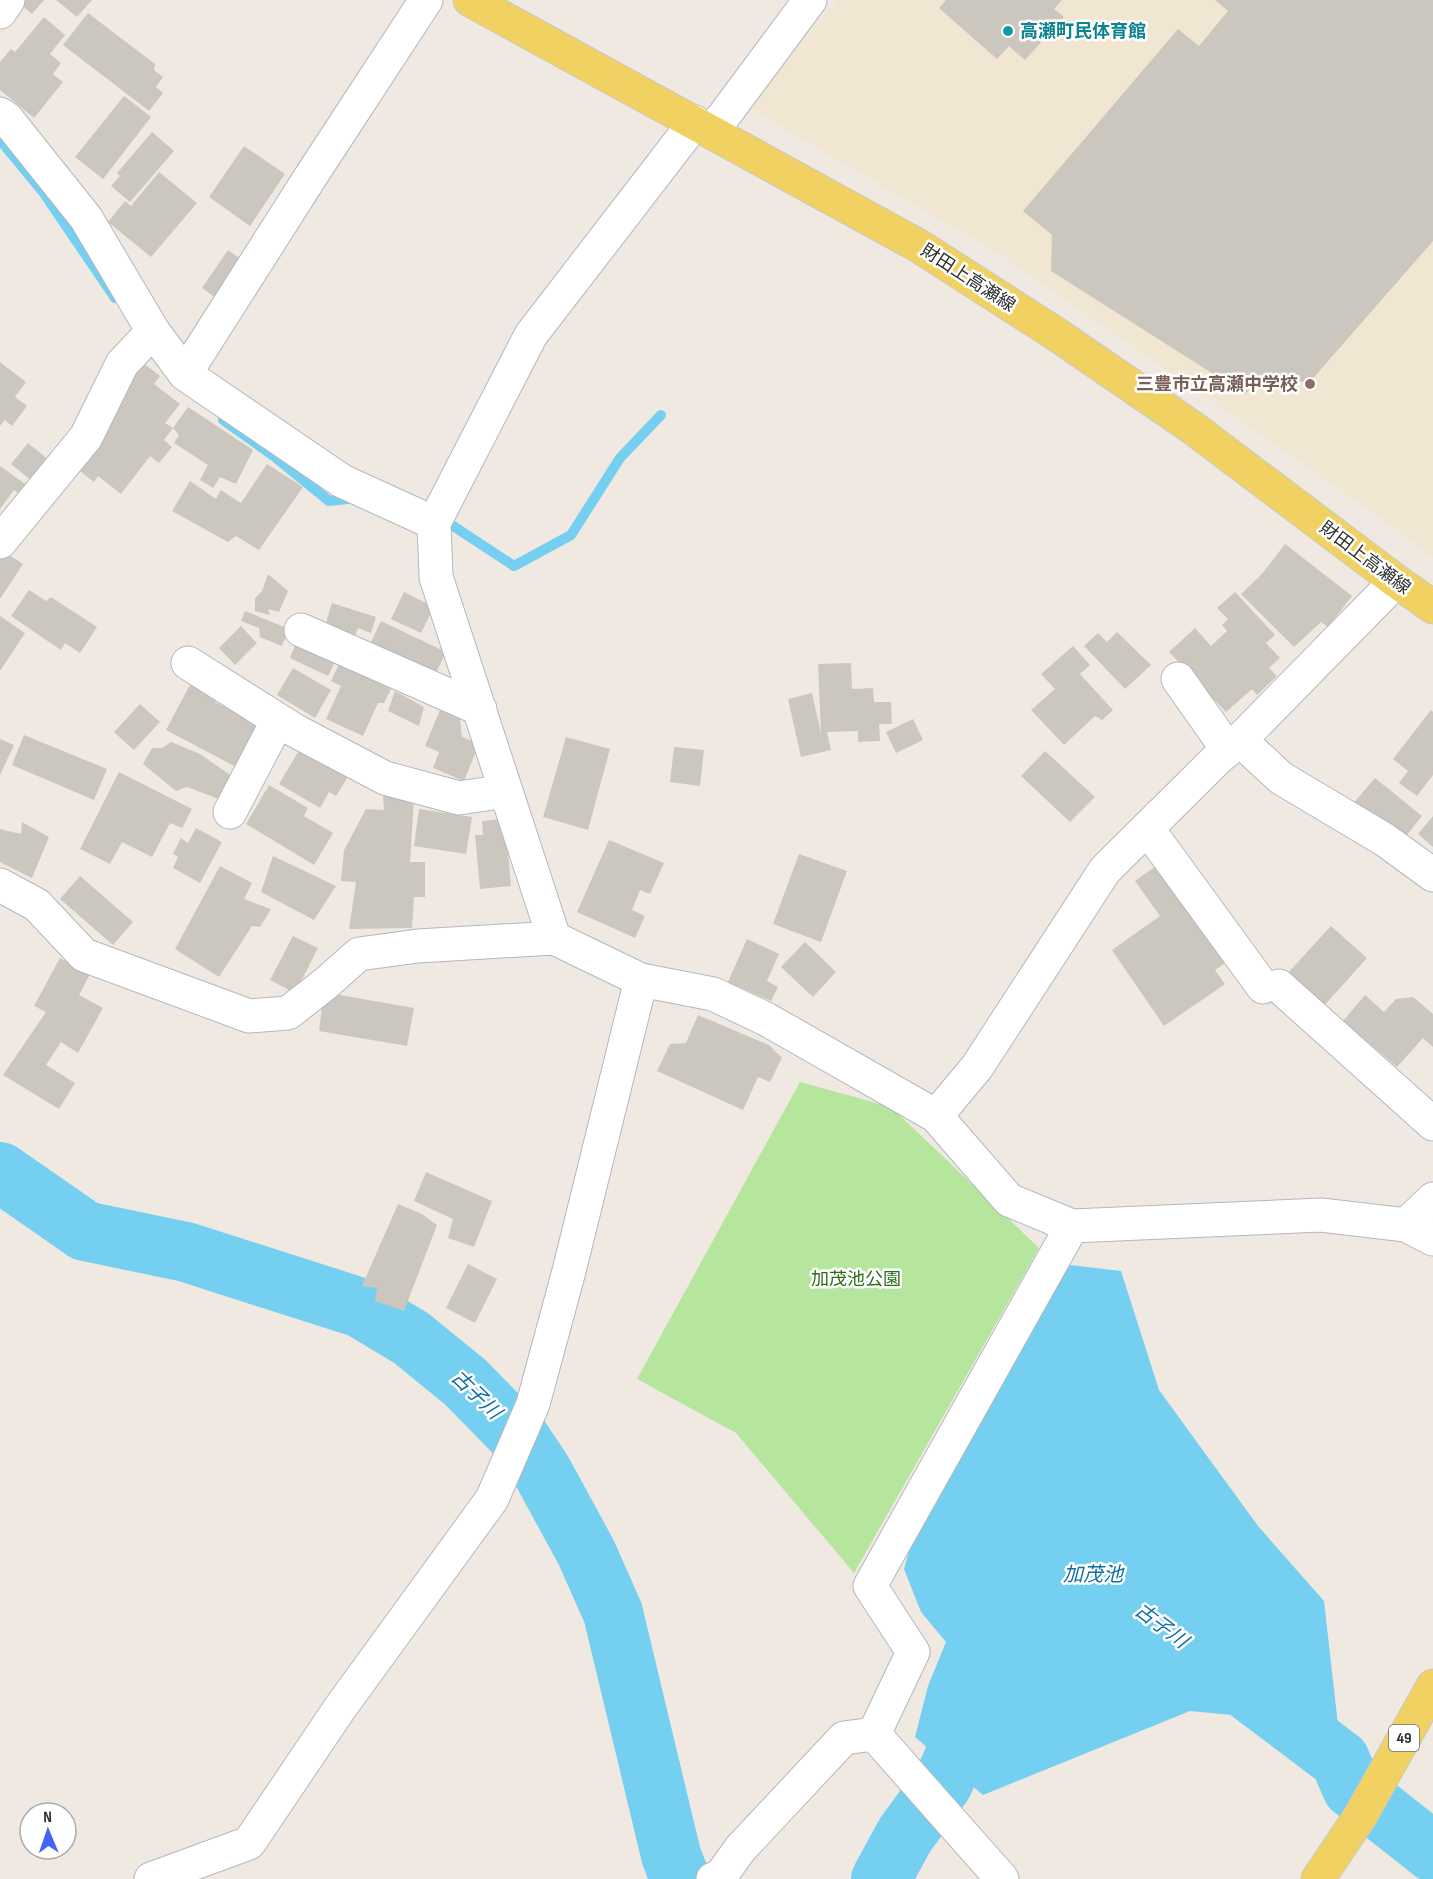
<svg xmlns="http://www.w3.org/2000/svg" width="1433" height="1879" font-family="'Sofia Sans Condensed','Noto Sans JP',sans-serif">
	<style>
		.education { fill: #f0e6d1 }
		.green { fill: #b6e59e }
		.water { fill: #75cff0 }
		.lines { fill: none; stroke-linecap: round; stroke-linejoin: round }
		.stream { stroke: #75cff0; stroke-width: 10 }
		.river { stroke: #75cff0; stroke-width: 60 }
		.building { fill: #cbc7bf }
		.minor-casing { stroke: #b4b7c1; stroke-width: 35 }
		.major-casing { stroke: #c9c9c9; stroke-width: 35 }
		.minor { stroke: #fff; stroke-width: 33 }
		.major { stroke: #f2d163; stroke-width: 33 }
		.culture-dot { fill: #0f9aa8; stroke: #fff; stroke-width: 2 }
		.education-dot { fill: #8d6e63; stroke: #fff; stroke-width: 2 }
		.labels { text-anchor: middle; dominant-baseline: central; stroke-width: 5; stroke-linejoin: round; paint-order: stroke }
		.shield { fill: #fff; stroke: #6d6d6d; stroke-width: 1.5 }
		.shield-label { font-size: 16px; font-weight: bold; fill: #2e2e2e }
		.culture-label { font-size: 18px; font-weight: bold; fill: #0d838f; stroke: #fff; text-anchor: start }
		.street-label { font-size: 18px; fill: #2e2e2e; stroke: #fff }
		.education-label { font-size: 18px; font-weight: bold; fill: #785e54; stroke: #fff; text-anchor: end }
		.park-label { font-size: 18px; fill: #2c6e1b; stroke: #fff }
		.water-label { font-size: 20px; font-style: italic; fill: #0d6fa3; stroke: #fff }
	</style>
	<rect width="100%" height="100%" fill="#efe9e1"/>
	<!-- education -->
	<path class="education" d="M838 0H1433V558L1377 515 998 253 744 105Z"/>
	<!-- green -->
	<path class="green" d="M800 1082 891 1107 1039 1248 854 1573 736 1433 637 1379Z"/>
	<!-- water -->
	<path class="water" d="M1070 1265 1121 1271 1159 1390 1258 1526 1324 1601 1338 1725 1190 1711 983 1795 915 1737 928 1686 946 1642 921 1612 904 1569 926 1489 1004 1361Z"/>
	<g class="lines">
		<!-- stream -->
		<path class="stream" d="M0 140 43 192 115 298
			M223 420 275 457 329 501 357 498
			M441 518 514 566 571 535 620 458 661 415"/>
		<!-- river -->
		<path class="river" d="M0 1172 85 1231 186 1252 361 1308 411 1338 465 1382 519 1437 543 1473 586 1552 613 1613 671 1855 680 1879
			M1222 1671 1340 1760 1352 1788 1433 1852
			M881 1879 905 1835 943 1783 983 1692"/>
	</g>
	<!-- building -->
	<path class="building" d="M19 0H44L32 14 18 2Z
		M56 0H92L77 17Z
		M946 0H1062L1054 9 1064 17 1025 60 1009 46 997 59 939 8Z
		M1215 0H1433V241L1308 384 1291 378 1283 383H1257L1245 394 1051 271 1052 235 1023 211 1178 29 1199 46 1228 11Z
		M88 13 155 64 154 70 163 77 156 87 163 93 149 111 63 45Z
		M44 17 65 35 50 54 61 63 53 74 63 82 34 118 0 90V62L11 49 15 52Z
		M124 96 151 117 103 179 75 157Z
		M152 132 174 151 130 202 111 186 120 176 117 173Z
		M244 146 285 174 250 226 209 197Z
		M159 172 197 203 151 257 108 222 125 201 131 206Z
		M228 250 245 262 219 300 202 288Z
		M139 360 160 376 154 384 180 404 165 423 173 428 164 440 172 447 159 463 150 456 121 494 98 476 94 482 72 465 125 396 117 390Z
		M0 362 26 382 15 397 27 406 12 426 5 420 0 426Z
		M188 407 253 450 236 484 220 477 213 488 200 480 208 465 174 443 179 435 173 428Z
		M28 443 50 461 33 482 11 464Z
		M267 464 303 487 259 550 236 536 228 542 172 511 190 481 216 499 221 490 241 503Z
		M0 466 28 486 21 495 14 490 0 509Z
		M1285 544 1352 596 1328 627 1321 622 1294 647 1241 594 1261 575Z
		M0 549 23 564 0 599Z
		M268 574 288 591 279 612 268 609 270 615 255 611V598L262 591Z
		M29 590 46 601 51 597 97 627 80 653 65 643 61 650 11 616Z
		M404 592 434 607 421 633 391 619Z
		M1235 592 1275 635 1266 643 1280 658 1269 668 1277 676 1257 695 1252 689 1226 712 1169 652 1195 628 1211 646 1227 631 1222 625 1228 619 1217 608Z
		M332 603 376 617 371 633 358 628 355 636 325 626Z
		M245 611 289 629 282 646 260 637 259 628 241 621Z
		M0 616 25 633 0 671Z
		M381 621 446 652 436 673 371 642Z
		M241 626 257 643 235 665 219 648Z
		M1117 632 1151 665 1125 689 1084 646 1098 633 1107 642Z
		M296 643 335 662 328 676 290 658Z
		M1073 646 1090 665 1080 674 1113 710 1102 720 1095 716 1064 745 1031 710 1055 689 1041 674Z
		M851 663 852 689 873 688 874 702H891L892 724H879L880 741 858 742V731L827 732 831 750 801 757 788 699 812 693 821 734 818 664Z
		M339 664 391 689 384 703H378L363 736 326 719 341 686 331 681Z
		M293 668 331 690 315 718 277 695Z
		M192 681 217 694 215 702 262 726 240 769 166 730Z
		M395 691 424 707 419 726 388 711Z
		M140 704 160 722 134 750 114 732Z
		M440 710 460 719 462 737 479 744 464 781 433 768 439 752 425 746Z
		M1431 710 1433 712V775L1417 796 1399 783 1408 771 1393 759Z
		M913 719 923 740 896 753 886 732Z
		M24 735 107 769 94 800 12 765Z
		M566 737 610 749 588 830 543 817Z
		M0 739 14 745 0 775Z
		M171 742 200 754 236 779 224 801 187 787 176 791 143 764 152 748H162Z
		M301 747 349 775 336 796 329 792 320 808 279 784Z
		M674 747 704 750 700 786 670 782Z
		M1045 751 1095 797 1070 822 1021 776Z
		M119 772 192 809 182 828 170 823 152 857 122 842 110 864 80 849Z
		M1375 778 1422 816 1399 845 1351 806Z
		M269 785 308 808 304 816 333 833 314 865 246 824Z
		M383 796 414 799 410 862H425V897H414L412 928 349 929 356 882 341 881 344 850 366 809 384 810Z
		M419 809 472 817 466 854 414 846Z
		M1433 816V847L1418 834Z
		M505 819 511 886 480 889 475 835H483L482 821Z
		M22 822 49 837 32 878 0 862V829L21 834Z
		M196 828 222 842 200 883 173 868 178 857 173 854 181 838 188 843Z
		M609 840 664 863 650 894 640 890 632 910 645 916 635 938 577 912Z
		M799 854 847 871 821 942 773 924Z
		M273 856 336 886 314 920 261 892Z
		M1163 861 1231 959 1215 970 1225 984 1164 1026 1112 950 1160 916 1135 881Z
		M220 866 252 883 244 899 271 909 260 927 252 926 219 977 175 949Z
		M80 876 133 922 113 945 60 899Z
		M1331 926 1367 958 1322 1008 1286 975Z
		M293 936 318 948 295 993 270 980Z
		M747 939 779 954 767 981 778 987 771 1001 728 982Z
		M805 942 836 972 813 997 781 967Z
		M60 958 90 974 79 995 103 1008 78 1053 61 1042 46 1065 75 1083 59 1109 3 1075 46 1012 34 1006Z
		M334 994 414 1008 407 1046 319 1031 322 1007Z
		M1365 995 1384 1012 1396 999 1413 997 1433 1014V1047L1423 1038 1397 1067 1343 1021Z
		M698 1015 769 1045 782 1058 770 1082 758 1077 743 1110 657 1071 670 1044 686 1043Z
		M426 1172 492 1201 474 1247 448 1238 453 1219 414 1201Z
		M398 1204 422 1214 437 1225 404 1311 375 1301 377 1288 362 1286Z
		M468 1264 497 1279 475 1323 446 1308Z"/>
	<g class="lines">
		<defs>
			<path id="minor" d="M0 12 8 0
				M0 114 7 119 86 218 153 331
				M710 131 723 117 810 0
				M185 374 342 481 434 523
				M0 542 86 437 122 364 153 331 185 374 311 176 426 0
				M301 630 480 709
				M188 663 294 730 385 778 459 798 506 791
				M1178 679 1228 750
				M1240 740 1281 778 1385 840 1433 875
				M230 812 278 720
				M1147 828 1263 987
				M0 885 37 905 84 955 249 1016 288 1013 325 984 359 954 418 946 554 938 641 980 713 994 766 1019 936 1116 1009 1200 1072 1226 1321 1215 1406 1225 1433 1239
				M554 938 436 577 434 523 531 335 695 122
				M1279 986 1433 1124
				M936 1116 977 1067 1105 870 1218 758 1240 740 1396 581
				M1406 1225 1433 1199
				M151 1879 249 1843 340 1708 492 1499 533 1404 569 1271 641 980
				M713 1879 720 1877 740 1849 844 1738 874 1734
				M1002 1879 874 1734 913 1652 870 1586 1072 1226"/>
			<path id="major" d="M470 0 919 246 1056 334 1193 428 1396 581 1433 607
				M1318 1879 1361 1815 1433 1686"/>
		</defs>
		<!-- minor casing -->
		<use href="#minor" class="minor-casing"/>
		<!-- major casing -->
		<use href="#major" class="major-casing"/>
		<!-- minor -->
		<use href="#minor" class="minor"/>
		<!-- major -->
		<use href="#major" class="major"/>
	</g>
	<!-- markers -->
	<circle class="culture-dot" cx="1008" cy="31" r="6"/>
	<circle class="education-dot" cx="1310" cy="384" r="6"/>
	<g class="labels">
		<!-- shield labels -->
		<rect class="shield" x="1389" y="1725" width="30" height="26" rx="4.5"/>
		<g class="shield-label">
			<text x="1404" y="1738">49</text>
		</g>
		<!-- culture labels -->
		<g class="culture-label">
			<text x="1020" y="31">高瀬町民体育館</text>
		</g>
		<!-- street labels -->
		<g class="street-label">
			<text transform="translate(968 278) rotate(33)">財田上高瀬線</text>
			<text transform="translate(1365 558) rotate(37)">財田上高瀬線</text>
		</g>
		<!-- education labels -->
		<g class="education-label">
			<text x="1298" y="384">三豊市立高瀬中学校</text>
		</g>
		<!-- park labels -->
		<g class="park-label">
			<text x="856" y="1279">加茂池公園</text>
		</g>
		<!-- water labels -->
		<g class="water-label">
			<text transform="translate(476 1395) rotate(44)">古子川</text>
			<text x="1093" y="1575">加茂池</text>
			<text transform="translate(1161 1626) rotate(37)">古子川</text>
		</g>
	</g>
	<!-- north arrow -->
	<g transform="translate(48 1831) rotate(358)"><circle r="28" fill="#ffffff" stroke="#ababab" stroke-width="1.5"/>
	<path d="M0-4.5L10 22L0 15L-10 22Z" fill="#4264fb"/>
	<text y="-9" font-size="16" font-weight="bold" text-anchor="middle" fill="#2e2e2e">N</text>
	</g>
</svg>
